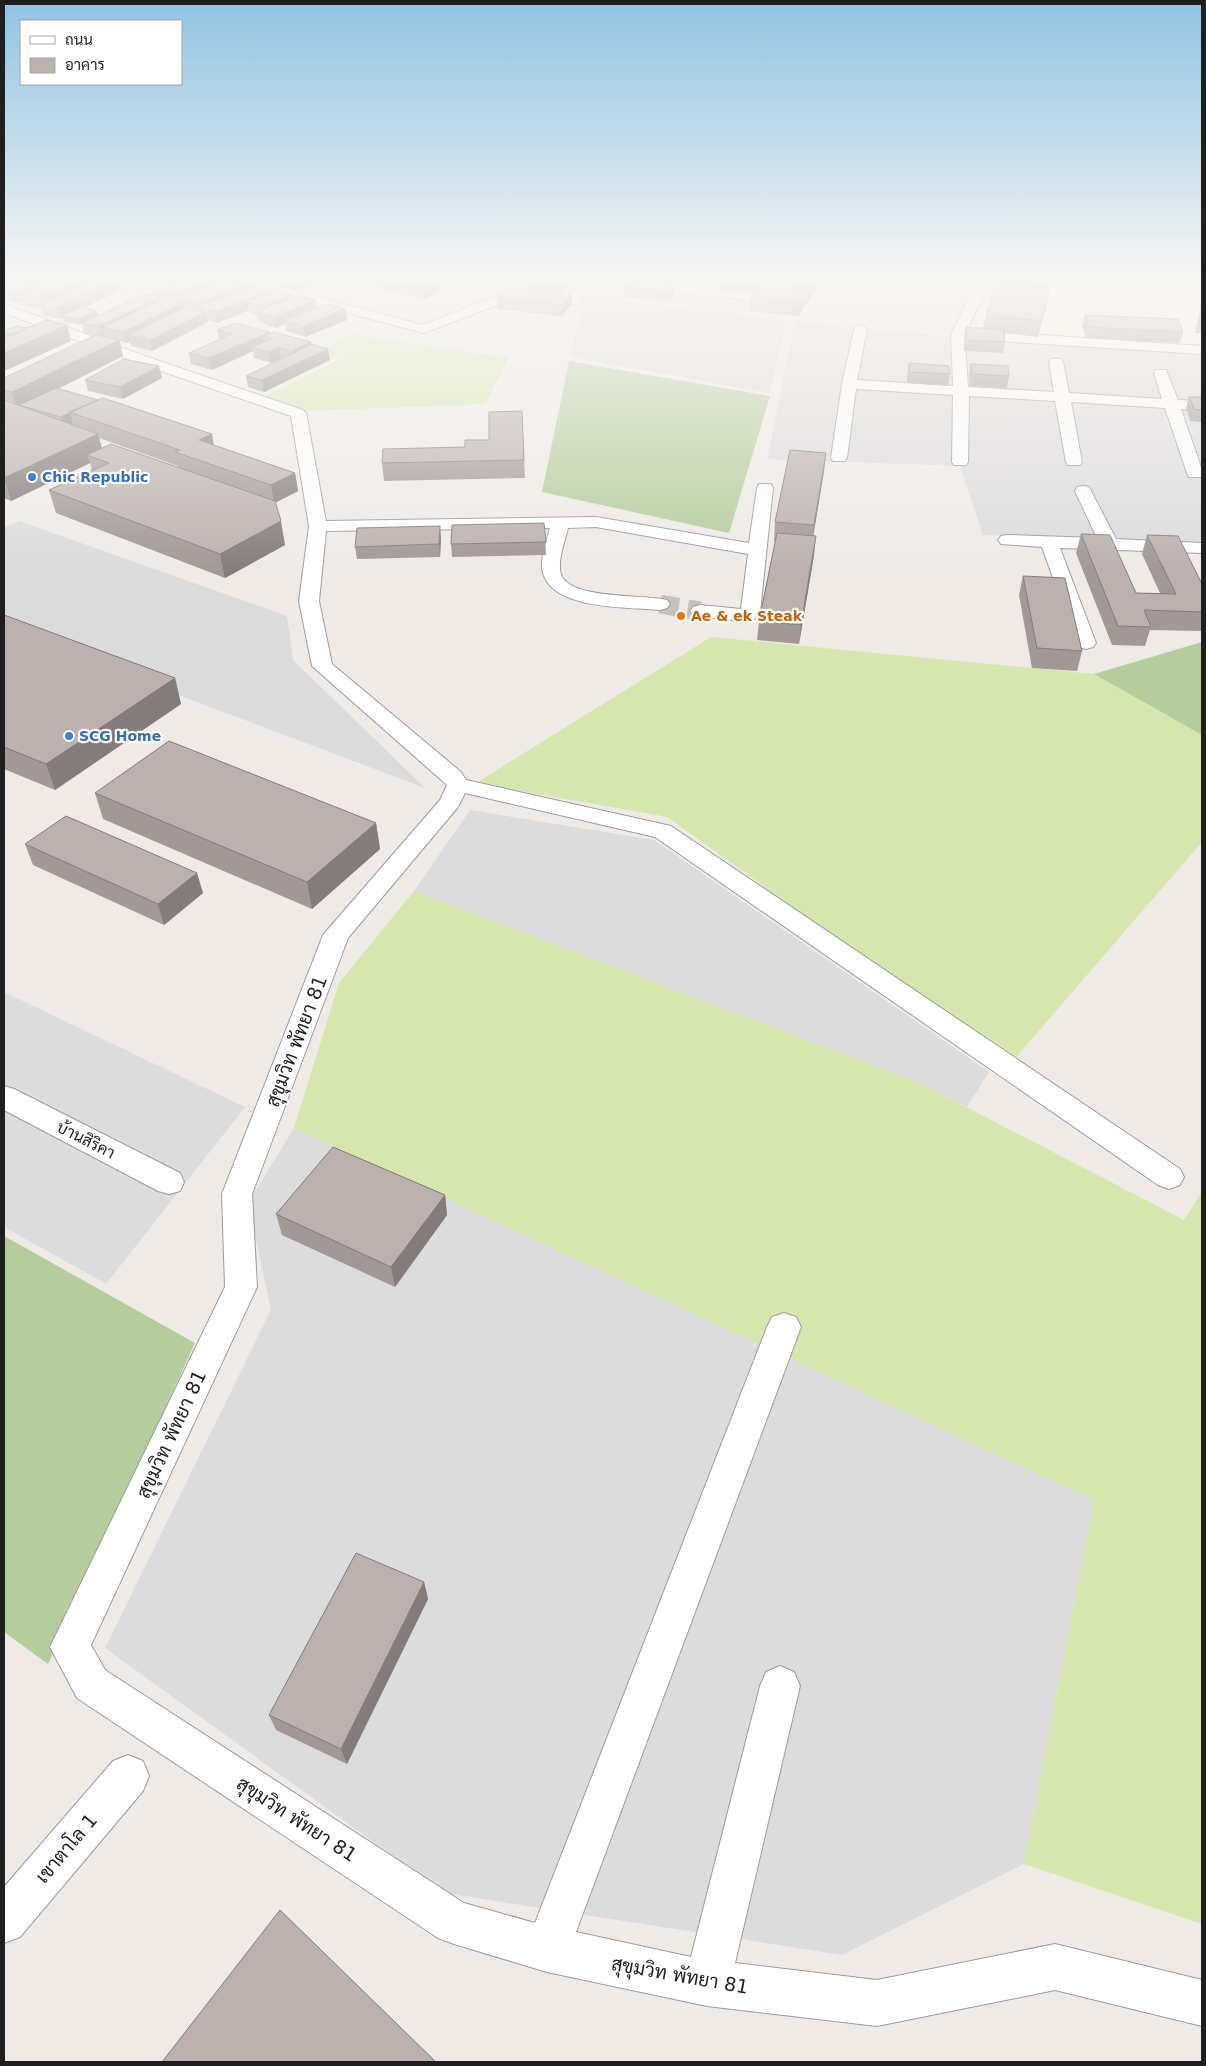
<svg xmlns="http://www.w3.org/2000/svg" width="1206" height="2066" font-family="'DejaVu Sans',Sarabun,sans-serif">
	<style>
		.residential { fill: #dddcdc }
		.education { fill: #fdf7e1 }
		.farmland { fill: #ede8d2 }
		.grass { fill: #d6e6af }
		.forest { fill: #b5cc9d }
		.parking { fill: #dbdbdb }
		.lines { fill: none; stroke-linecap: round; stroke-linejoin: round }
		.minor-tunnel { stroke: #c5c1be; stroke-width: 19; stroke-dasharray: 19 9; stroke-linecap: butt }
		.minor-casing { stroke: #9c9c9c; stroke-width: 2 }
		.minor { fill: #fff; fill-rule: evenodd }
		.wall { fill: #a29896; fill-rule: evenodd }
		.shaded-wall { fill: #847c7a }
		.building { fill: #bcb1af; stroke: #847c7a }
		.shop-dot { fill: #3f7fe0; stroke: #fff; stroke-width: 2 }
		.food-dot { fill: #e8710a; stroke: #fff; stroke-width: 2 }
		.labels { text-anchor: middle; dominant-baseline: central; stroke-width: 4.5; stroke-linejoin: round; paint-order: stroke }
		.far-shop-label { font-size: 14px; font-weight: bold; fill: #366cbe; stroke: #fff; text-anchor: start }
		.far-food-label { font-size: 14px; font-weight: bold; fill: #c56008; stroke: #fff; text-anchor: start }
		.street-label { font-size: 16px; fill: #1f1f1f; stroke: #fff }
		.near-street-label { font-size: 19px; fill: #1f1f1f; stroke: #fff }
	</style>
	<rect width="100%" height="100%" fill="#efeae6"/>
	<!-- residential -->
	<path class="residential" d="M679 293 752 300 747 310 672 303Z
		M584 297 786 319 770 393 570 357Z
		M795 321 944 336 1202 355V543L983 535 960 466 767 459Z
		M470 810 654 840 989 1072 967 1107 918 1082 414 891Z
		M4 992 245 1107 106 1284 4 1227Z
		M294 1128 1094 1500 1024 1864 842 1955 444 1893 105 1648 271 1310 248 1203Z"/>
	<!-- education -->
	<path class="education" d="M993 283H1202V345L973 334Z"/>
	<!-- farmland -->
	<path class="farmland" d="M823 283H964L946 333 803 318Z"/>
	<!-- grass -->
	<path class="grass" d="M351 334 508 358 486 404 304 411 261 398 340 359 318 351Z
		M711 637 1094 674 1202 735V842L1011 1063 667 817 476 783Z
		M414 891 918 1082 1184 1220 1202 1192V1924L1024 1864 1094 1500 294 1128 339 983Z"/>
	<!-- forest -->
	<path class="forest" d="M569 361 770 396 729 533 542 492Z
		M1202 642V735L1094 674Z
		M4 1236 195 1343 48 1664 4 1632Z"/>
	<!-- parking -->
	<path class="parking" d="M19 521 287 616 293 660 425 788 4 629V528Z"/>
	<g class="lines">
		<!-- minor-tunnel -->
		<path class="minor-tunnel" d="M660 604 700 611"/>
		<defs>
			<path id="minor" d="M244 283H265L423 325 508 291 517 283H531L518 297 424 333 245 286Z
				M582 283H595L577 304 536 301 529 297 536 293 569 297Z
				M766 283H779L769 300 764 301 676 293 669 289 676 285 760 293Z
				M976 283H989L967 330 1202 346V354L965 339 968 387 1054 392 1049 362 1051 359H1061L1063 362 1069 393 1162 399 1154 373 1156 370H1166L1178 400 1202 401V411L1181 409 1202 470 1201 477H1189L1187 473 1165 408 1071 402 1082 462 1080 465H1068L1066 462 1055 401 969 396 968 462 966 465H954L952 462 953 395 856 389 847 458 845 461H833L831 458 842 384 855 326 860 325 867 329 857 380 953 386 951 334Z
				M4 304 145 356 303 410 306 413 326 521 596 517 749 543 757 488 759 484H771L773 488 760 612 754 619 747 621 700 617 693 615 690 611 693 607 700 605 741 609 748 554 596 527 568 528C565 541 557 561 561 574 570 600 643 594 667 600L670 604 667 608 660 610C628 607 553 610 543 573 539 560 547 541 550 528L326 531 319 601 332 664 461 772 466 780 671 826 1180 1169 1184 1177 1180 1185 1169 1189 1158 1185 655 837 465 793 458 807 348 938 252 1194 257 1287 91 1645 105 1670 464 1903 535 1923 767 1327 772 1317 784 1313 796 1317 801 1327 576 1932 691 1957 760 1686 766 1672 780 1666 794 1672 800 1686 735 1963 877 1980 1055 1944 1202 1980V2026L1055 1990 877 2026 707 2006 547 1972 454 1944 438 1938 77 1698 50 1647 225 1287 222 1194 323 935 440 800 447 785 312 666 299 601 309 526 291 416 135 362 4 313Z
				M1083 486 1089 487 1091 491 1116 539 1202 543V553L1060 548 1096 643 1093 647 1086 649 1079 647 1076 643 1042 547 1001 544 998 540 1001 536 1007 535 1097 538 1075 491 1077 487Z
				M4 1086 14 1089 180 1173 184 1182 180 1191 169 1194 158 1191 4 1110Z
				M128 1755 143 1761 149 1776 143 1791 20 1937 4 1943V1887L113 1761Z"/>
		</defs>
		<!-- minor casing -->
		<use href="#minor" class="minor-casing"/>
		<!-- minor -->
		<use href="#minor" class="minor"/>
	</g>
	<!-- wall -->
	<path class="wall" d="M4 283 30 287 31 289 45 283H122L124 289 83 308 98 315 153 295 152 292 166 287 163 286 162 283H253L254 285 274 289V291L293 294 294 297 317 307 345 309 347 320 305 337 286 331 285 324 276 328 259 322 257 315 250 313 249 310 217 323 207 320 208 322 152 351 131 346 130 341 126 343 120 341 123 356 58 389 214 445 295 473 298 491 275 503 285 545 225 578 56 513 49 490 92 471 90 463 11 501 4 498V378L93 336 84 334 82 323 79 325 63 321 62 317 60 319 43 315 41 309 21 304V302L16 303 4 300ZM99 438 178 466V467L102 448Z
		M24 283H40L32 286Z
		M263 283H316L297 291 278 287V285L276 286Z
		M359 283H441L442 291 425 299Z
		M457 283H482L474 287Z
		M529 283H570L561 293 572 294V304L562 316 498 309 497 298 529 289Z
		M722 283H760L758 287 786 289 787 284 819 283 811 297H810L806 305 804 304 798 316 750 311 751 296 753 294 720 291 721 285Z
		M624 287 675 291 669 301 623 297Z
		M1049 288H1050L1038 337 1005 333V342L1003 353 964 351V338L966 327 983 328 986 315Z
		M1202 298V333H1195Z
		M1085 315 1183 332 1180 343 1086 338 1082 326Z
		M217 330 270 333 311 342 312 345 330 360 264 392 248 387 246 376 282 359 271 363 254 358 253 351 212 370 191 364 189 353 219 340Z
		M4 331 71 341 4 371Z
		M909 363 950 374 948 386 907 383V375Z
		M971 364 1009 376 1007 388 970 386 969 375Z
		M162 378 123 399 88 391 85 380Z
		M1189 397H1202V422L1190 421 1186 408Z
		M522 411 525 478 384 481 382 463 465 447 489 440Z
		M824 471 813 536 814 555 799 644 757 640 759 621 775 541H774L775 522Z
		M544 523 546 555 452 557 451 544Z
		M1081 534 1136 593H1160L1142 554 1147 535 1202 584V631L1150 630 1145 646 1112 645 1076 553Z
		M441 538 440 557 357 559 355 547Z
		M1023 576 1082 651 1077 671 1032 668 1019 595Z
		M4 615 175 678 181 704 55 790 4 769Z
		M95 793 376 823 380 849 312 909 103 819Z
		M25 844 203 893 164 925 33 865Z
		M445 1195 447 1215 395 1287 282 1235 276 1214Z
		M424 1582 428 1599 347 1764 276 1730 269 1715Z"/>
	<!-- shaded-wall -->
	<path class="shaded-wall" d="M31 283H40L32 286Z
		M78 283H105L40 304 41 309 38 298Z
		M110 283H122L124 289 65 316H62V317L60 319 57 308Z
		M206 283H229L174 298 175 306 182 303 184 313 129 335 130 341 126 343 123 332 171 308 168 297Z
		M251 283H253L255 293 197 307 199 315 206 312 208 322 152 351 150 340 198 315 196 305Z
		M303 283H316L297 291 296 286Z
		M425 283H441L442 291 425 299 423 284Z
		M474 283H482L474 287Z
		M560 283H570L558 296V285Z
		M674 283H676L675 291 669 301V291Z
		M758 283H760L754 294 755 288Z
		M814 283H819L811 297 812 286Z
		M30 287 33 297 18 293 21 302 16 303 13 293Z
		M274 289 276 299 248 302 249 310 217 323 215 312Z
		M806 290 804 306 798 316 800 301Z
		M810 293V298L806 305V299Z
		M293 294 295 305 265 314 264 306Z
		M572 294V304L562 316V305Z
		M161 297 163 308 103 327 105 336 102 337 99 326Z
		M316 300 317 311 285 320V324L276 328 274 317Z
		M345 309 347 320 305 337 303 326Z
		M97 311 98 316 79 325 78 319Z
		M67 325 71 341 4 371V353Z
		M270 332 271 339 263 336 265 346 252 347 253 351 212 370 209 358Z
		M119 340 123 356 17 409 12 392Z
		M311 342 313 354 294 362 292 351Z
		M279 347 281 359 271 363 269 352Z
		M328 349 330 360 264 392 262 380Z
		M159 366 162 378 123 399 120 387Z
		M70 413 73 425 64 429 61 417Z
		M98 434 104 457 87 455 90 463 11 501 4 478Z
		M212 434 215 452 199 440Z
		M826 453 824 471 812 544 814 525Z
		M295 473 298 491 274 503 271 485Z
		M281 521 285 545 225 578 220 554Z
		M440 526 441 538 440 557 439 544Z
		M816 536 814 555 799 644 801 625Z
		M175 678 181 704 55 790 46 764Z
		M376 823 380 849 312 909 307 882Z
		M197 873 203 893 164 925 158 904Z
		M445 1195 447 1215 395 1287 391 1267Z
		M424 1582 428 1599 347 1764 341 1749Z"/>
	<!-- building -->
	<path class="building" d="M4 283H18L30 287 13 293 4 290Z
		M45 283H78L38 298 18 293Z
		M87 283H110L57 308 40 304Z
		M177 283H206L168 297 152 292Z
		M214 283H251L196 305 174 298Z
		M283 283H303L296 286Z
		M539 283H560L558 285Z
		M626 283H674L669 291 624 287Z
		M722 283H758L755 288 721 285Z
		M787 283H814L812 286 787 284Z
		M996 283 1050 288 1042 321 986 315Z
		M1003 283H1050L1048 288Z
		M257 284 274 289 215 312 197 307Z
		M509 287 572 294 562 305 497 298Z
		M757 287 806 290 800 301 751 296Z
		M277 290 293 294 264 306 248 302Z
		M805 292 810 293 806 299H805Z
		M144 294 161 297 99 326 82 323Z
		M299 295 316 300 274 317 257 312Z
		M162 299 182 303 123 332 103 327Z
		M1202 303V322H1199Z
		M327 304 345 309 303 326 285 320Z
		M81 307 97 311 78 319 62 316Z
		M185 307 206 312 150 340 129 335Z
		M1085 315 1178 319 1183 332 1089 327Z
		M46 320 67 325 4 353V338Z
		M235 323 270 332 209 358 189 353 232 334 217 330Z
		M17 326 27 328 13 335 4 332V331Z
		M966 327 1004 330 1005 342 966 340Z
		M274 332 311 342 292 351 279 347 269 352 252 347 271 339 263 336Z
		M4 334 9 336 4 338Z
		M95 335 119 340 12 392 4 390V378Z
		M312 344 328 349 262 380 246 376Z
		M124 359 159 366 120 387 85 380Z
		M909 363 949 366 950 374 909 372Z
		M971 364 1008 366 1009 376 972 374Z
		M56 388 98 400 61 417 19 405Z
		M1189 397H1202V410L1194 409Z
		M103 398 212 434 199 440 295 473 271 485 175 452 180 450 69 412Z
		M4 400 98 434 4 478Z
		M522 411 524 460 382 463 383 449 465 447V440H489V412Z
		M111 444 275 501 281 521 220 554 49 490 109 463 87 455Z
		M790 450 826 453 814 525 775 522Z
		M544 523 546 542 451 544 452 525Z
		M440 526 439 544 355 547 357 528Z
		M777 533 816 536 801 625 759 621Z
		M1081 534 1110 535 1136 593 1176 594 1147 535 1178 536 1202 584V612L1144 610 1151 627 1118 626Z
		M1023 576 1065 578 1082 651 1037 648Z
		M4 615 175 678 46 764 4 747Z
		M169 741 376 823 307 882 95 793Z
		M66 816 197 873 158 904 25 844Z
		M333 1147 445 1195 391 1267 276 1214Z
		M356 1553 424 1582 341 1749 269 1715Z
		M280 1910 436 2062H162Z"/>
	<!-- sky -->
	<linearGradient id="sky" x2="0" y2="1"><stop stop-color="#8fc3e2"/><stop offset="0.49" stop-color="#f8f6f4"/><stop offset="1" stop-color="#f8f6f4" stop-opacity="0"/></linearGradient>
	<rect width="1206" height="572" fill="url(#sky)"/>
	<!-- markers -->
	<g class="shop-dot">
		<circle cx="32" cy="477" r="5"/>
		<circle cx="69" cy="736" r="5"/>
	</g>
	<circle class="food-dot" cx="681" cy="616" r="5"/>
	<g class="labels">
		<!-- far-shop labels -->
		<g class="far-shop-label">
			<text x="42" y="477">Chic Republic</text>
			<text x="79" y="736">SCG Home</text>
		</g>
		<!-- far-food labels -->
		<g class="far-food-label">
			<text x="691" y="616">Ae &amp; ek Steak</text>
		</g>
		<!-- street labels -->
		<g class="street-label">
			<text transform="translate(86 1140) rotate(27)">บ้านสิริคา</text>
		</g>
		<!-- near-street labels -->
		<g class="near-street-label">
			<text transform="translate(296 1041) rotate(-69)">สุขุมวิท พัทยา 81</text>
			<text transform="translate(171 1434) rotate(-65)">สุขุมวิท พัทยา 81</text>
			<text transform="translate(297 1819) rotate(33)">สุขุมวิท พัทยา 81</text>
			<text transform="translate(66 1848) rotate(-50)">เขาตาโล 1</text>
			<text transform="translate(680 1975) rotate(10)">สุขุมวิท พัทยา 81</text>
		</g>
	</g>
	<!-- border -->
	<rect width="1206" height="2066" fill="none" stroke="#1f1f1f" stroke-width="10"/>
	<!-- legend -->
	<rect x="20" y="20" width="162" height="65" fill="#ffffff" stroke="#a5a5a5"/>
	<rect x="30" y="36" width="25" height="8" fill="#ffffff" stroke="#a5a5a5"/>
	<text x="65" y="45" font-size="15" fill="#1f1f1f">ถนน</text>
	<rect x="30" y="58" width="25" height="15" fill="#bcb1af" stroke="#a5a5a5"/>
	<text x="65" y="70" font-size="15" fill="#1f1f1f">อาคาร</text>
</svg>
